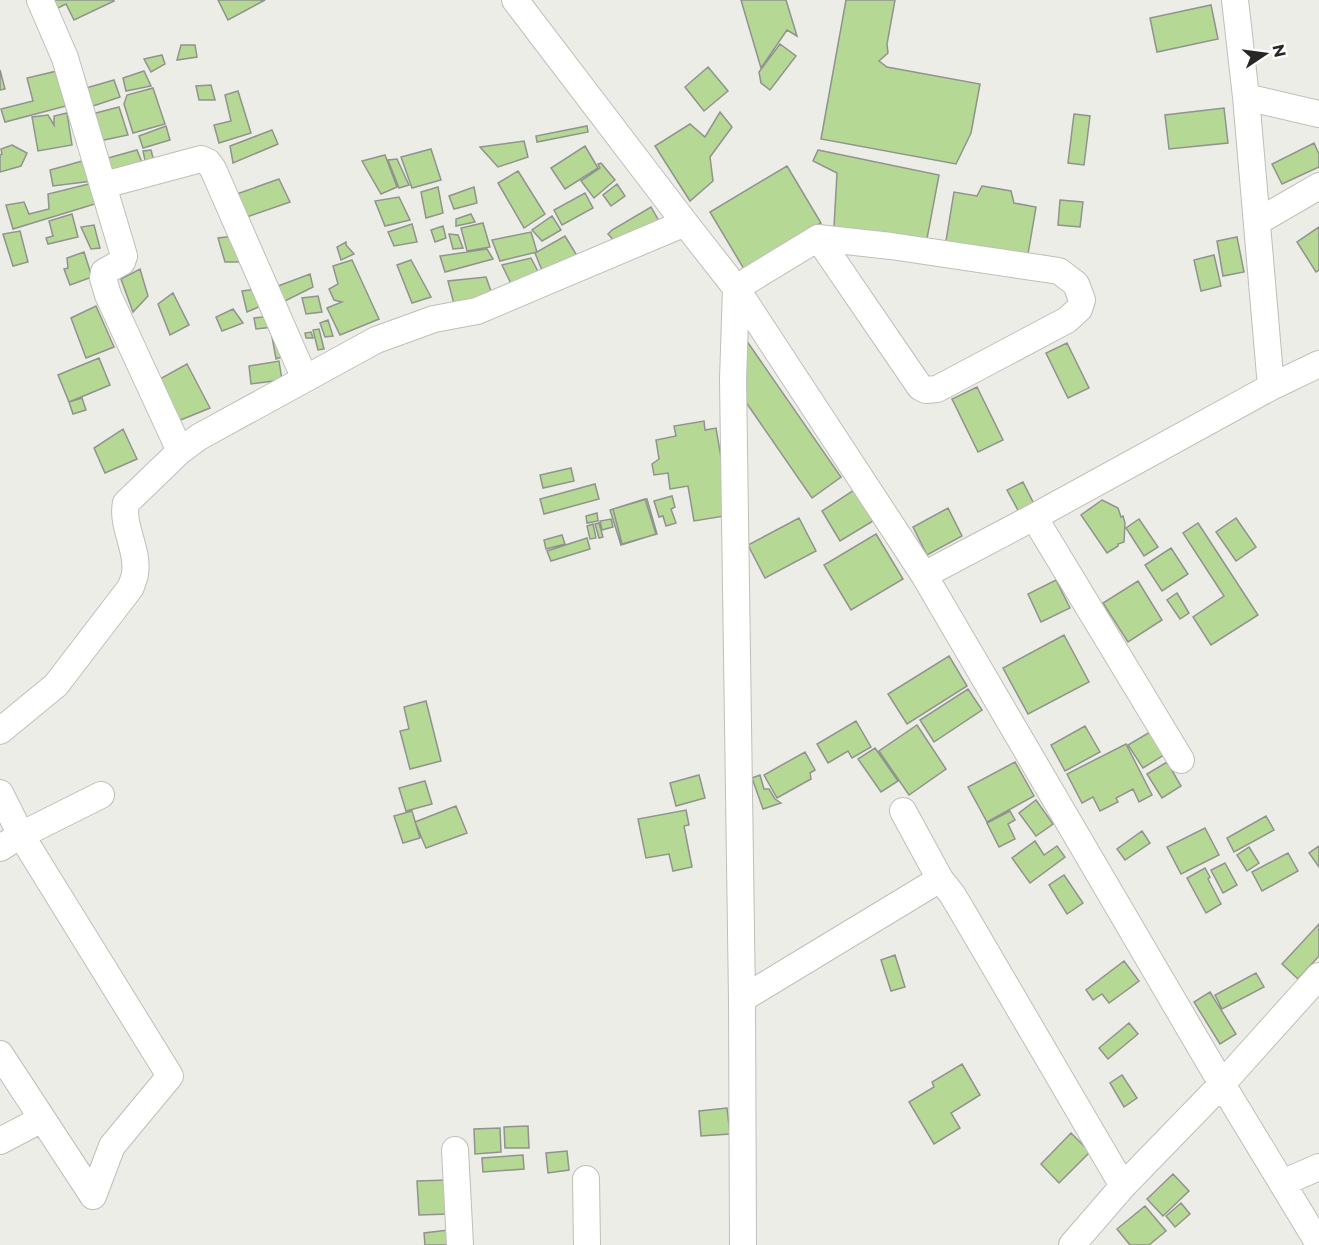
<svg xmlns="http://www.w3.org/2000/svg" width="1319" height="1245" font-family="Montserrat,sans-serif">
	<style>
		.building { fill: #b6d895; stroke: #90938e; stroke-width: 1.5 }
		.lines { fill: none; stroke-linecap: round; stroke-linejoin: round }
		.minor-casing { stroke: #bebfb8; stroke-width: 28 }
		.minor { stroke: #fff; stroke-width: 26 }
	</style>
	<rect width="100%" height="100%" fill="#ecede6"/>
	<!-- building -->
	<path class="building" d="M49 0H113L114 1 74 20 66 4 54 10Z
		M218 0H265L228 20Z
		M741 0H786L797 36 787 30 761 68Z
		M846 0H895L887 44 888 53 879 61 887 67 980 84 971 133 956 164 821 139Z
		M1211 5 1218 39 1157 52 1150 18Z
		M780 44 796 56 770 90 761 83 759 72Z
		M181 45H195L197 57 177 60Z
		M162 55 165 64 151 72 144 59Z
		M708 67 728 91 704 111 685 87Z
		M0 70 5 89 0 90Z
		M57 71 66 106 5 122 1 109 33 101 27 78Z
		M144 71 151 86 126 91 123 78Z
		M114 80 120 97 90 107 86 88Z
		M211 85 215 100H199L196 86Z
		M153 88 165 124 133 133 124 104 127 95Z
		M238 91 251 133 219 143 214 125 231 121 225 95Z
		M119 107 128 135 99 141 92 114Z
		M1224 108 1228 143 1169 149 1165 115Z
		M720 112 732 127 710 157 713 181 690 201 655 146 690 124 705 137Z
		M67 113 72 145 38 151 32 117 48 115 54 125V116Z
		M1074 114 1090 116 1084 165 1068 163Z
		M166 126 170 140 143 148 139 136Z
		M587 126 588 132 537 142 536 136Z
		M272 130 278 144 233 163 230 146Z
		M524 141 528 157 498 167 480 147Z
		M1314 143 1319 154V167L1282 184 1272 164Z
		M12 145 27 153 21 166 0 172V155L2 154 1 149Z
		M585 146 598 168 565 189 551 168Z
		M431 149 441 180 412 188 401 157Z
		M137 150 146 172 115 181 108 158Z
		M151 150 156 169 147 170 143 151Z
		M818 150 939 175 926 244 834 227 837 173 813 161Z
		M385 155 397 187 381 194 362 161Z
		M397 159 409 185 399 188 388 160Z
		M86 160 92 181 53 186 50 170Z
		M601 163 615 180 594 198 581 181 600 168 598 164Z
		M787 166 821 223 744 269 710 212Z
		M518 171 545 214 524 228 498 183Z
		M279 179 290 202 244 218 234 195Z
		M93 183 98 203 13 229 6 205 24 202 29 214 49 209 48 194Z
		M617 184 625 196 611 206 603 195Z
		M982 186 1011 191 1014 203 1036 207 1027 260 945 247 954 192 977 196Z
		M438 187 443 213 426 218 421 192Z
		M474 187 477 203 454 209 449 196Z
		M585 193 593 208 562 225 554 210Z
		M399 197 410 220 385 226 375 201Z
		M1060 200 1083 202 1080 227 1058 225Z
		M651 207 659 221 618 245 608 234 612 230Z
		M72 214 78 237 48 244 46 238 53 236 49 221Z
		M471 214 475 222 456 226V219Z
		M552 216 561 230 542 241 532 230Z
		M483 223 490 247 467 251 461 228Z
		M412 224 417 242 394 246 388 232Z
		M94 225 100 248 91 249 81 227Z
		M443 226 446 238 435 242 431 230Z
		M1319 227V270L1316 272 1297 242Z
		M20 231 28 262 13 266 3 234Z
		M531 232 537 252 500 261 492 240Z
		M449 234 458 235 463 248 453 249Z
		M235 236 242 262H225L218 238Z
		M565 236 579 259 545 278 535 253Z
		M1237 237 1244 272 1223 276 1217 241Z
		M346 242V245L354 254 341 260 337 247Z
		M487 249 493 259 445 272 440 256Z
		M84 252 92 277 70 285 64 269 68 268 67 258Z
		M1214 255 1221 286 1201 291 1194 260Z
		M531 258 543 281 515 292 502 265Z
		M352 260 379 319 340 335 327 308 342 302 334 300 329 289 338 284 333 266Z
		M411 260 431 297 412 303 397 265Z
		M140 269 148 296 133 312 121 279Z
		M310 274 313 287 281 303 278 286Z
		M486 277 492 294 454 304 448 281Z
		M257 289 261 306 247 312 242 291Z
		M173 293 189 325 170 335 158 304Z
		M318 296 322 312 306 314 302 298Z
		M96 306 114 347 86 358 71 318Z
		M233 309 243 323 222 331 216 317Z
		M270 316 273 327 256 329 254 318Z
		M328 320 333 336 325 337 320 323Z
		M319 329 324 349 318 350 313 330Z
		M271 331 287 355 276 359Z
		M311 332 313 338H306L305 333Z
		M744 337 841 477 812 498 743 398Z
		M1067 343 1089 388 1068 398 1046 353Z
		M99 358 110 385 69 402 58 375Z
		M279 361 282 380 251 384 249 366Z
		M187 364 210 408 178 421 158 380Z
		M977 387 1003 440 978 452 952 399Z
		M82 398 86 410 73 414 69 402Z
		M704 421 705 430 716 428 731 515 694 521 688 486 670 489 668 473 654 475 652 464 659 459 656 440 676 436 674 426Z
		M123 429 137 459 105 473 94 448Z
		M571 468 574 481 543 488 540 475Z
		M1023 482 1034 504 1019 512 1007 490Z
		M595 484 599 499 544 514 540 499Z
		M854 490 873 521 840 541 822 511Z
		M672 496 675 507 671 509 676 523 666 526 663 516 659 517 654 501Z
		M645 499 656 534 621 545 610 510Z
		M647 499 657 534 622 544 613 509Z
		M1102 500 1118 508 1121 517 1123 516 1125 523 1124 542 1118 544V546L1107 553 1081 515Z
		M948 508 962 536 927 555 913 527Z
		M597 513 598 521 587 523 586 516Z
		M799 518 816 551 765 578 748 545Z
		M1236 518 1256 547 1236 561 1216 532Z
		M611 519 613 527 602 530 600 521Z
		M1139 519 1158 547 1144 556 1126 528Z
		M599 523 603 537 599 538 595 524Z
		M1198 523 1258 615 1211 645 1193 617 1224 596 1183 533Z
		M593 524 596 538 590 539 587 526Z
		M876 534 903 579 851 610 824 565Z
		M562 535 565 544 546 549 544 540Z
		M587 538 590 549 551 561 547 551Z
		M1171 548 1188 574 1162 591 1145 565Z
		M1056 580 1070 608 1041 622 1028 594Z
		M1138 581 1162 620 1128 642 1103 603Z
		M1177 593 1189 613 1180 619 1167 600Z
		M1064 635 1089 682 1028 714 1003 668Z
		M949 656 967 686 907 724 888 694Z
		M968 689 982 710 934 742 920 720Z
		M426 701 441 761 410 769 400 731 409 729 404 707Z
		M856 721 871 747 852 758 848 751 828 763 817 744Z
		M917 725 946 769 909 795 879 751Z
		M1085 726 1100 752 1065 771 1051 745Z
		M1150 732 1164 755 1143 768 1128 745Z
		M1126 744 1152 795 1139 802 1133 789 1116 798 1118 802 1100 811 1093 797 1082 803 1067 774Z
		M875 748 898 781 881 792 858 759Z
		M805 752 815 770 810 773 811 779 777 798 764 775Z
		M1015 762 1034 796 987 822 968 787Z
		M1167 762 1181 786 1162 798 1147 774Z
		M699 775 705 798 676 806 670 783Z
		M760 775 764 789H769L775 799 781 803 763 809 752 778Z
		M425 781 432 804 406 811 399 788Z
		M1036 800 1053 824 1036 836 1019 813Z
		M456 806 467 833 426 848 415 822Z
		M686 810 689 825 684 826 692 867 673 871 669 854 646 858 638 819Z
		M412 811 420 838 403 843 394 816Z
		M1010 811 1015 820 1008 824 1015 839 999 847 987 823Z
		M1266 816 1274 830 1234 852 1227 838Z
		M1205 828 1219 855 1181 874 1167 847Z
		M1142 831 1150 843 1125 860 1117 849Z
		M1035 841 1044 855 1057 846 1065 857 1030 883 1012 858Z
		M1319 846V867L1309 853Z
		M1249 847 1259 863 1247 871 1237 855Z
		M1288 853 1298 871 1262 891 1252 872Z
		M1225 863 1237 885 1223 893 1211 870Z
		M1205 868 1210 877 1208 879 1221 904 1206 913 1187 878Z
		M1064 875 1083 903 1067 914 1049 885Z
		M1319 924V956L1298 979 1282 964Z
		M895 955 905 987 891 991 881 960Z
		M1124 961 1139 981 1109 1003 1102 994 1093 1000 1086 990Z
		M1256 973 1264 987 1222 1009 1215 995Z
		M1210 992 1236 1034 1220 1044 1194 1002Z
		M1129 1023 1138 1034 1108 1059 1099 1048Z
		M962 1064 980 1095 951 1113 960 1128 934 1144 909 1102 934 1087 932 1082Z
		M1122 1075 1137 1098 1124 1107 1110 1083Z
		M727 1108 730 1134 701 1136 699 1111Z
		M528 1126 529 1148H505L504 1127Z
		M500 1128 501 1152 475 1154 474 1129Z
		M1071 1133 1090 1152 1059 1183 1041 1164Z
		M567 1151 569 1170 548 1173 546 1153Z
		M523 1155 524 1169 483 1172 482 1158Z
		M1173 1174 1189 1191 1163 1216 1147 1199Z
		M448 1180 449 1214 419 1215 417 1181Z
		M1181 1203 1190 1214 1175 1227 1166 1216Z
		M1145 1206 1166 1231 1149 1245H1130L1117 1229Z
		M448 1230 449 1245H425L424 1233Z"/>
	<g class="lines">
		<defs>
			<path id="minor" d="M40 0 65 58 122 249 124 256 122 262 104 272 103 278 108 295 180 451
				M515 0 685 223 736 288 924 575 1222 1084 1319 1244
				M1235 0 1246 97 1271 387
				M1246 97 1319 114
				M104 185 201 159 208 162 213 169 305 379
				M1257 222 1319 186
				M1034 517 1181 760
				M924 575 1034 517 1271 387 1319 364
				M0 731 56 685 131 587C132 582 135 578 135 573 139 550 121 526 126 503L180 451 199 437 376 340 434 319 477 311 685 223
				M0 793 21 835 170 1076 112 1146 93 1196
				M903 811 940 879 952 894 968 921 1123 1186
				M0 848 21 835 101 795
				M742 999 940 879
				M0 1054 93 1196
				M0 1141 42 1119
				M455 1150 460 1245
				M586 1179 587 1245
				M1282 1183 1319 1167
				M743 1245 742 999 733 380 736 288 818 238 891 246 1059 271 1076 284 1082 300 1079 309 1067 320 937 389 926 390 920 387 818 238
				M1072 1245 1123 1186 1222 1084 1319 976"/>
		</defs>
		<!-- minor casing -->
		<use href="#minor" class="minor-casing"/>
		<!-- minor -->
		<use href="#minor" class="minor"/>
	</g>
	<!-- north arrow -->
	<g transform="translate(1265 54) rotate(77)" stroke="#fffffe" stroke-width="4.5" paint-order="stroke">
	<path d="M0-4.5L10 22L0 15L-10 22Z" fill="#282826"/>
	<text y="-9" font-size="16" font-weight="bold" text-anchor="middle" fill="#282826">N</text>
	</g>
</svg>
